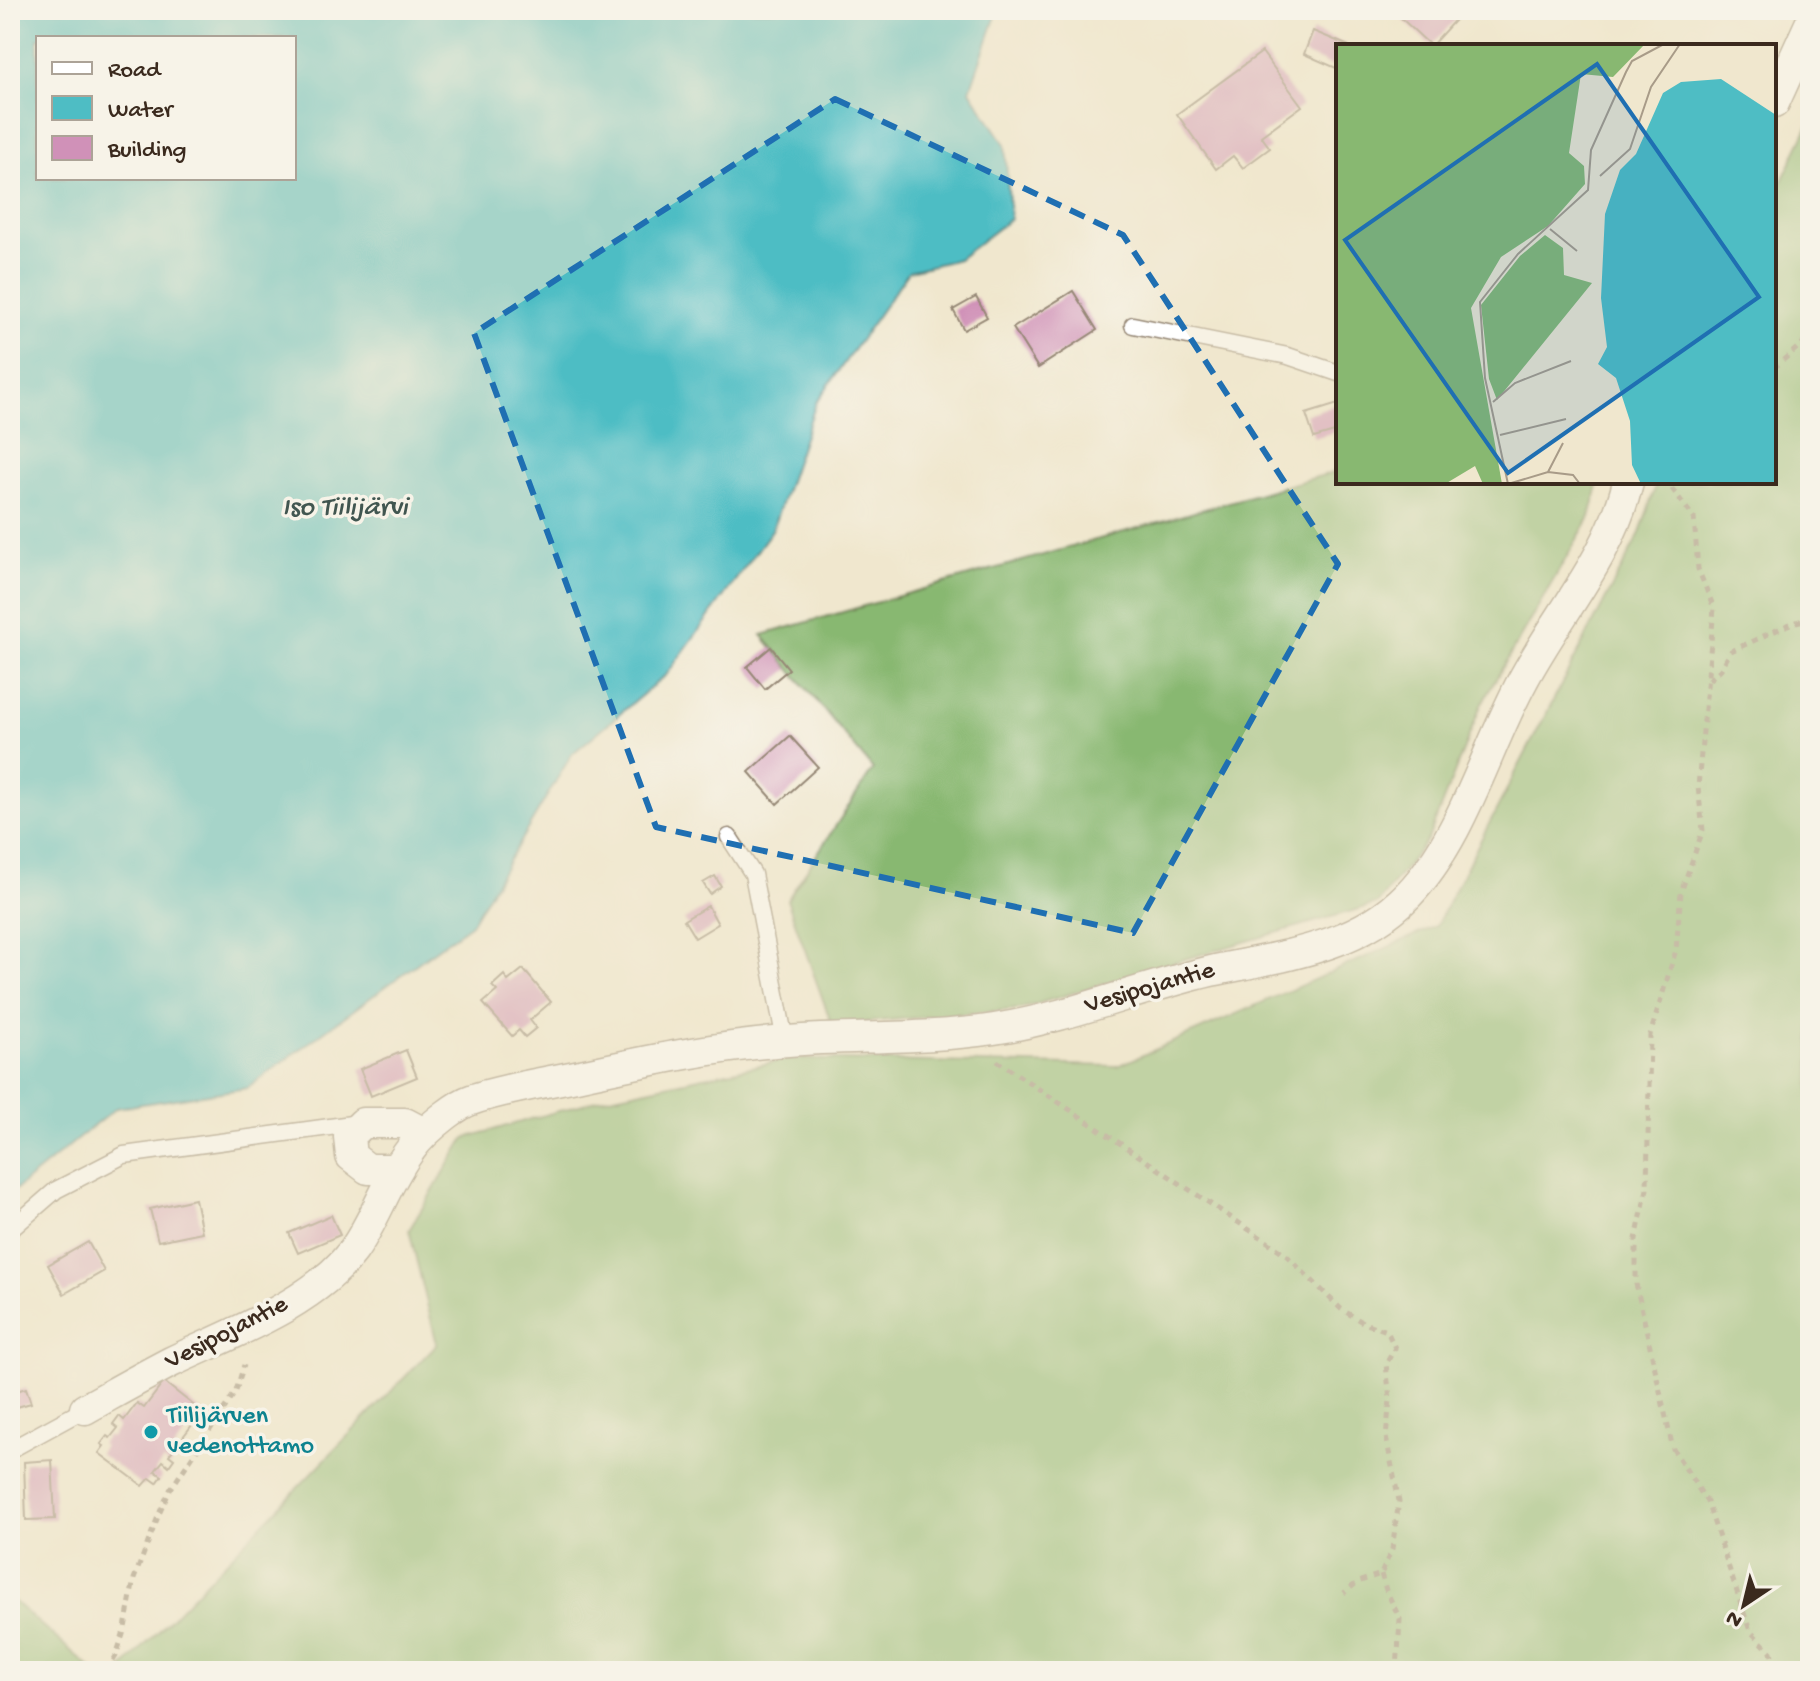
<svg xmlns="http://www.w3.org/2000/svg" width="1820" height="1681" font-family="'Gochi Hand',sans-serif">
	<style>
		.forest { fill: #88b871; stroke: #627148; stroke-width: 2 }
		.water { fill: #4ebdc4; stroke: #447471; stroke-width: 2; fill-rule: evenodd }
		.building { fill: #d091b8 }
		.lines { fill: none; stroke-linecap: round; stroke-linejoin: round }
		.lane-casing { stroke: #968876; stroke-width: 19 }
		.street-casing { stroke: #968876; stroke-width: 33 }
		.path { stroke: #968876; stroke-width: 5; stroke-dasharray: 6 6; stroke-linecap: butt }
		.lane { stroke: #fff; stroke-width: 16 }
		.street { stroke: #fff; stroke-width: 30 }
		.marked { fill: none; stroke: #1f6fb2; stroke-width: 6; stroke-dasharray: 16 10; stroke-linejoin: round }
		.culture-dot { fill: #0f9aa8; stroke: #f7f3e8; stroke-width: 3 }
		.labels { text-anchor: middle; dominant-baseline: central; stroke-width: 7; stroke-linejoin: round; paint-order: stroke }
		.street-label { font-size: 26px; fill: #3b2a1e; stroke: #f7f3e8 }
		.culture-label { font-size: 26px; fill: #0d838f; stroke: #f7f3e8; text-anchor: start }
		.water-label { font-size: 28px; font-style: italic; fill: #415650; stroke: #f7f3e8 }
		.inset-road { fill: none; stroke: #a89b88; stroke-width: 2 }
		.view { fill: #1f6fb2; fill-opacity: 0.15; stroke: #1f6fb2; stroke-width: 4 }
		.inset-edge { fill: none; stroke: #3b2a1e; stroke-width: 4 }
	</style>
	<rect width="100%" height="100%" fill="#f7f3e8"/>
	<filter id="ink" filterUnits="userSpaceOnUse"><feTurbulence type="fractalNoise" baseFrequency=".0125" numOctaves="2"/><feDisplacementMap in="SourceGraphic" scale="16" xChannelSelector="R" yChannelSelector="G"/><feConvolveMatrix kernelMatrix="1 2 1 2 8 2 1 2 1" color-interpolation-filters="sRGB"/></filter>
	<filter id="wash" filterUnits="userSpaceOnUse"><feTurbulence type="fractalNoise" baseFrequency=".006" numOctaves="4" result="noise"/><feDisplacementMap in="SourceGraphic" scale="32" xChannelSelector="R" yChannelSelector="G"/><feGaussianBlur stdDeviation="1.8" result="paint"/><feColorMatrix in="noise" values="0 0 0 0 0 0 0 0 0 0 0 0 0 0 0 0 0 1.4 0 .05"/><feComposite in="paint" operator="in"/></filter>
	<g filter="url(#wash)">
		<rect width="100%" height="100%" fill="#f0e7ce"/>
		<!-- forest -->
		<path class="forest" d="M1810 123V1671H120L437 1344 409 1230 465 1138 600 1099 789 1059 1118 1066 1436 926 1640 533 1657 482H1774V197Z
			M1338 471V482H1599L1590 517 1482 703 1428 839 1377 904 1178 961 1020 1009 832 1025 787 900 873 769 762 635Z
			M10 1598 94 1671H10Z"/>
		<!-- water -->
		<path class="water" d="M10 10H998L970 90 1005 144 1010 219 958 259 909 271 816 403 772 530 667 674 572 754 471 924 247 1088 116 1108 10 1194ZM38 38H294V178H38Z"/>
		<g id="blocks">
			<!-- building -->
			<path class="building" d="M1409 10H1464L1431 46 1401 18Z
				M1313 31 1349 46H1338V63L1336 68 1304 54Z
				M1262 52 1302 106 1261 136 1270 148 1243 168 1233 156 1216 169 1177 114Z
				M1073 291 1097 330 1038 368 1013 328Z
				M976 297 987 317 964 330 953 310Z
				M1338 404V431L1314 438 1306 414Z
				M771 647 789 669 765 689 747 667Z
				M790 736 818 767 777 804 749 772Z
				M715 876 721 886 710 894 703 883Z
				M708 906 718 924 695 938 684 920Z
				M523 969 551 1002 530 1020 536 1028 525 1037 519 1030 512 1036 483 1003 497 991 492 986 504 975 508 981Z
				M406 1050 417 1077 371 1096 360 1069Z
				M195 1199 202 1232 158 1241 150 1209Z
				M331 1215 340 1235 298 1253 289 1233Z
				M88 1242 104 1271 64 1294 48 1265Z
				M164 1382 202 1412 169 1455 174 1459 169 1466 163 1461 155 1471 162 1476 157 1483 150 1478 143 1486 99 1453 104 1446 101 1444 107 1436 110 1438 118 1428 113 1424 119 1416 124 1420 137 1403 144 1408Z
				M26 1388 31 1403 10 1409V1393Z
				M52 1460 55 1519 26 1520 24 1462Z"/>
		</g>
	</g>
	<g filter="url(#ink)">
		<use href="#blocks" fill-opacity="0" stroke="#968876" stroke-width="2"/>
		<g class="lines">
			<defs>
				<path id="lane" d="M1133 325 1288 356 1338 373
					M729 837 753 874 785 1041
					M10 1230 56 1190 124 1155 359 1123
					M10 1450 85 1409"/>
				<path id="street" d="M1774 103 1810 24
					M398 1169H368L351 1156 349 1137 363 1123H405L424 1133
					M85 1409C114 1393 142 1377 171 1362 230 1334 313 1304 353 1251 376 1219 387 1180 411 1149 420 1136 433 1125 446 1115 454 1109 462 1103 471 1100 502 1089 543 1083 576 1076 646 1061 717 1046 788 1041 857 1036 926 1039 994 1029 1068 1018 1138 988 1211 971 1280 956 1356 949 1408 895 1463 838 1486 748 1523 680 1558 614 1611 556 1628 482"/>
			</defs>
			<!-- lane casing -->
			<use href="#lane" class="lane-casing"/>
			<!-- street casing -->
			<use href="#street" class="street-casing"/>
			<!-- path -->
			<path class="path" d="M1774 368 1810 337
				M1662 482 1670 486 1694 518 1698 569 1714 608 1698 787 1703 830 1681 892 1676 950 1650 1035 1647 1189 1636 1239V1284L1673 1449 1707 1502 1750 1631 1771 1652 1776 1671
				M1709 680 1721 669 1731 651 1790 624 1810 618
				M997 1061 1284 1253 1341 1309 1364 1323 1387 1331 1395 1348 1386 1364 1390 1400 1386 1437 1399 1501 1392 1549 1381 1574 1358 1582 1344 1593
				M1381 1574 1386 1590 1400 1619 1397 1671
				M107 1671 116 1656 125 1628 134 1579 159 1514 170 1490 236 1391 244 1365"/>
			<!-- lane -->
			<use href="#lane" class="lane"/>
			<!-- street -->
			<use href="#street" class="street"/>
		</g>
	</g>
	<!-- marked area -->
	<path d="M0 0H1820V1681H0ZM835 99 1123 235 1338 564 1133 933 656 827 474 333Z" fill="#f0e7ce" fill-opacity=".55" fill-rule="evenodd"/>
	<path class="marked" d="M835 99 1123 235 1338 564 1133 933 656 827 474 333Z"/>
	<!-- markers -->
	<circle class="culture-dot" cx="151" cy="1432" r="8"/>
	<g class="labels">
		<!-- street labels -->
		<g class="street-label">
			<text transform="translate(1150 989) rotate(-16)">Vesipojantie</text>
			<text transform="translate(227 1334) rotate(-27)">Vesipojantie</text>
		</g>
		<!-- culture labels -->
		<g class="culture-label">
			<text x="167" y="1417">Tiilijärven<tspan x="167" dy="30">vedenottamo</tspan></text>
		</g>
		<!-- water labels -->
		<g class="water-label">
			<text x="345" y="508">Iso Tiilijärvi</text>
		</g>
	</g>
	<!-- overview -->
	<g transform="translate(1336 44)">
		<rect width="440" height="440" fill="#f0e7ce"/>
		<path d="M0 0H309L277 33 245 30 233 109 248 122 249 140 212 182 165 213 135 264 166 440H147L139 422 109 440H0ZM209 191 227 204 228 231 256 239 161 356 153 335 145 261 184 212Z" fill="#88b871"/>
		<path d="M385 35 440 71V440H305L296 421 294 377 280 334 262 320 271 303 265 254 269 170 284 126 300 110 327 49 345 38Z" fill="#4ebdc4"/>
		<path class="inset-road" d="M440 25V56M264 132 294 105 315 43 344 0M214 185 241 207M157 358 179 339 235 317M164 391 230 375M212 428 227 399M172 440 149 334 144 258 182 210 252 146 255 106 290 28 296 17 328 0M172 440 212 428 237 431 244 440"/>
		<path class="view" d="M261 20 423 253 172 429 9 196Z"/>
		<rect width="440" height="440" class="inset-edge"/>
	</g>
	<!-- margin -->
	<rect width="1820" height="1681" fill="none" stroke="#f7f3e8" stroke-width="40"/>
	<!-- legend -->
	<rect x="36" y="36" width="260" height="144" fill="#f7f3e8" stroke="#aca397" stroke-width="2"/>
	<rect x="52" y="62" width="40" height="12" fill="#ffffff" stroke="#aca397" stroke-width="2"/>
	<text x="108" y="76" font-size="24" fill="#3b2a1e">Road</text>
	<rect x="52" y="96" width="40" height="24" fill="#4ebdc4" stroke="#aca397" stroke-width="2"/>
	<text x="108" y="116" font-size="24" fill="#3b2a1e">Water</text>
	<rect x="52" y="136" width="40" height="24" fill="#d091b8" stroke="#aca397" stroke-width="2"/>
	<text x="108" y="156" font-size="24" fill="#3b2a1e">Building</text>
	<!-- north arrow -->
	<g transform="translate(1744 1605) rotate(215)" stroke="#f7f3e8" stroke-width="6" paint-order="stroke">
	<path d="M0-6L14 30L0 20L-14 30Z" fill="#3b2a1e"/>
	<text y="-12" font-size="22" font-weight="bold" text-anchor="middle" fill="#3b2a1e">N</text>
	</g>
</svg>
